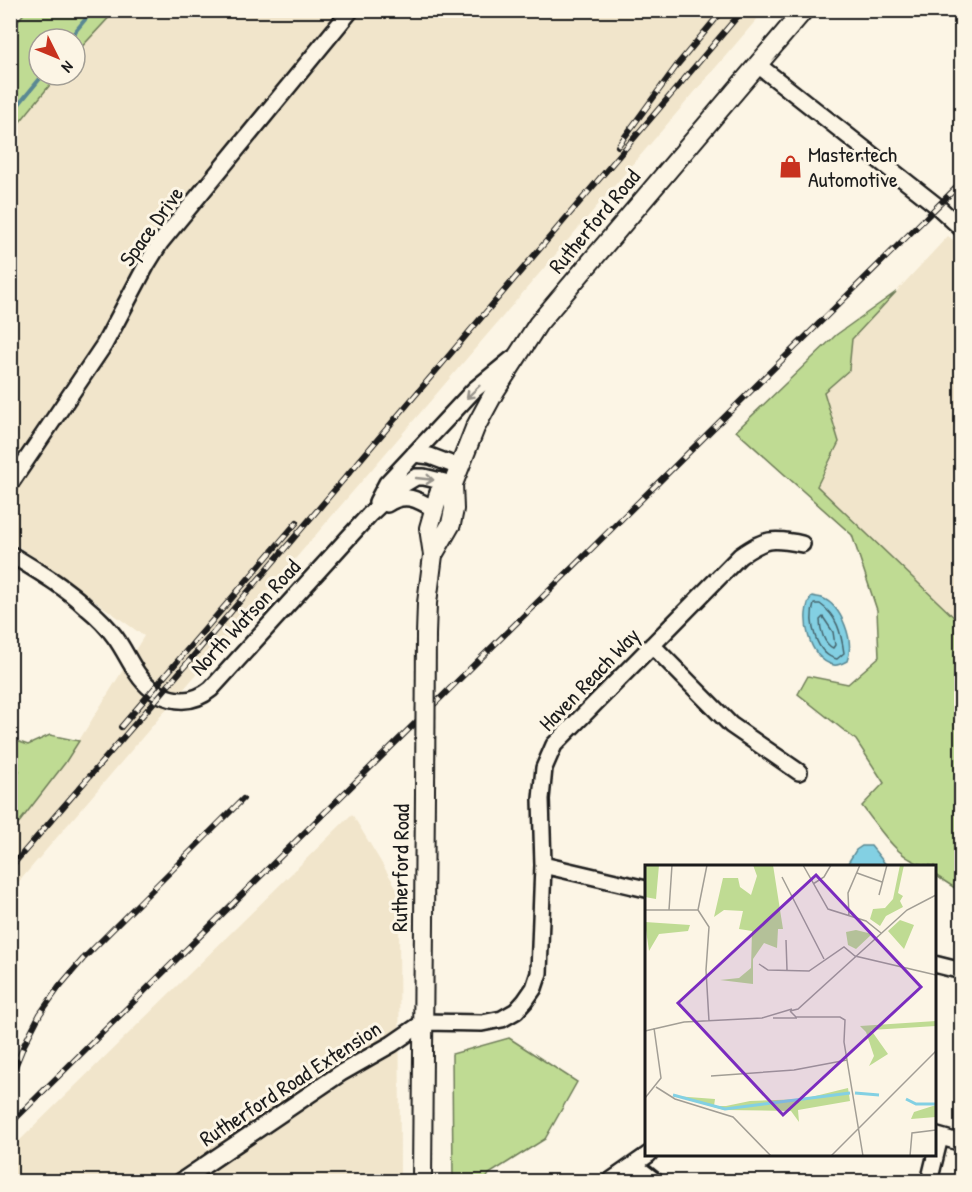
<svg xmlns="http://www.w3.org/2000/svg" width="972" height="1192" font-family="'Patrick Hand',sans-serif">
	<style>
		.built { fill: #f1e5cb }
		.green { fill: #bfdb93; stroke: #6e7c58; stroke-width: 1.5 }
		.water { fill: #83d0e3; stroke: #5a8893; stroke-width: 1.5 }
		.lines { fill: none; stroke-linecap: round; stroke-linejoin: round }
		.shore { stroke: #45646c; stroke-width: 1.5 }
		.stream { stroke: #5a8893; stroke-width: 4 }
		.minor-casing { stroke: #1c1c1c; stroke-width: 20 }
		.tertiary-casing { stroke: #1c1c1c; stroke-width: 22 }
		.minor { stroke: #fcf5e5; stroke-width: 15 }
		.tertiary { stroke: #fcf5e5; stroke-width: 18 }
		.rail-casing { stroke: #1c1c1c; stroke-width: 6 }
		.rail { stroke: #fcf5e5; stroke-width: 4; stroke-dasharray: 11; stroke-linecap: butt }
		.tertiary-bridge-casing { stroke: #1c1c1c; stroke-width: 22; stroke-linecap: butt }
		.tertiary-bridge { stroke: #fcf5e5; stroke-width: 18 }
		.oneway { stroke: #97938b }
		.labels { text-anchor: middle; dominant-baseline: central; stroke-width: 6; stroke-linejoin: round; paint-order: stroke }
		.poi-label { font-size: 22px; fill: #1c1c1c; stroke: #fcf5e5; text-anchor: start }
		.street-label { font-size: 22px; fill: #1c1c1c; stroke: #fcf5e5 }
		.inset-river { fill: none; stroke: #83d0e3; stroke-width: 3 }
		.inset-road { fill: none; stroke: #a29e95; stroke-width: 1.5 }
		.view { fill: #7b2cbf; fill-opacity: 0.15; stroke: #7b2cbf; stroke-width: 3 }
		.inset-edge { fill: none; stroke: #1c1c1c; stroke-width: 3 }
	</style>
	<rect width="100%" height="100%" fill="#fcf5e5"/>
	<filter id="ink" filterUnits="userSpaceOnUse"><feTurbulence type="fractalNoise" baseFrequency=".0167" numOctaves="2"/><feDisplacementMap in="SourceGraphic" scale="12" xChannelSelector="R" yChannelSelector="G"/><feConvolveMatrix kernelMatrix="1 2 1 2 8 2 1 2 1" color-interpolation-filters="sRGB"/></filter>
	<g filter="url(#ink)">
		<!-- built -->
		<path class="built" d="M115 10 764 11 11 891V833L65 763 144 636 11 541V133L58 75H75V54Z
			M948 236 962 247 961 624 817 486 839 442 824 392 849 370 852 339Z
			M352 814 399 892 400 1181 11 1182V1149Z"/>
		<!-- green -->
		<path class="green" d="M26 11H115L75 54V39H39V75H58L11 133V29Z
			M896 292 852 339 849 370 824 392 839 442 817 486 961 624V892L935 875 934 866C901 866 881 830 862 806L884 783 856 740 798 694 808 676 848 684 879 657 877 610 852 535 736 431 836 335Z
			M50 735 79 741 65 763 11 833V781L19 771 11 770V739L28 745Z
			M509 1038 577 1082 545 1139 489 1174 485 1181H453L452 1054Z"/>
		<!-- water -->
		<path class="water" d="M812 596C816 597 819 597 822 598 842 606 855 642 847 661 843 663 838 666 834 665 809 661 798 614 812 596Z
			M862 846H871L887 866H846L856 850Z"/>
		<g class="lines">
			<!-- shore -->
			<path class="shore" d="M814 604H820C837 616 841 632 844 653L837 659C816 655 808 622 814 604Z
				M823 617 833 632 835 645 833 648C824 644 820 630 820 620Z"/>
			<!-- stream -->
			<path class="stream" d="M69 39 93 10
				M10 115 43 75"/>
			<defs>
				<path id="minor" d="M758 65 937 206 962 229
					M414 454 430 456 459 467
					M10 484 104 345 147 264 160 243 351 10
					M377 502 387 483 474 390 512 359
					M387 504C405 492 417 499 434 509
					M10 554C36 570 64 586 86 607 97 616 107 626 115 637 123 648 129 661 137 673 154 699 186 710 211 689L369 515 399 487 416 477H424L453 484
					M652 645 731 725 799 772
					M543 865 646 889
					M934 964 962 971
					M934 1135 962 1143
					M634 1165 656 1182
					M180 1182 341 1073 392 1044 424 1022 482 1023 502 1019 516 1011 525 1001 534 988 539 973 543 865 541 799 544 768 554 745 740 556C766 538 771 538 802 544
					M609 1182 649 1154
					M929 1182 940 1137"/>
				<path id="tertiary" d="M433 555 451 524 454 509 453 484 475 428 495 391 538 324 804 10
					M426 635 427 603 433 555 429 528 439 493 453 484
					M422 1182 425 793"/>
			</defs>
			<!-- minor casing -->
			<use href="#minor" class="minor-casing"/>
			<!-- tertiary casing -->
			<use href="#tertiary" class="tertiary-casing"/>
			<!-- minor -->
			<use href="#minor" class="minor"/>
			<!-- tertiary -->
			<use href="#tertiary" class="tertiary"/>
			<defs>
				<path id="rail" d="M618 146 678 64 723 10
					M121 727 297 522
					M10 868 161 694 743 10
					M10 1079 24 1045 40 1014 59 987 83 959 243 799
					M10 1124 962 182"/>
			</defs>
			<!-- rail casing -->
			<use href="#rail" class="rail-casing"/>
			<!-- rail -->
			<use href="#rail" class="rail"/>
			<defs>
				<path id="tertiary-bridge" d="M425 793 426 635"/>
			</defs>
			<!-- tertiary-bridge casing -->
			<use href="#tertiary-bridge" class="tertiary-bridge-casing"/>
			<!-- tertiary-bridge -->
			<use href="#tertiary-bridge" class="tertiary-bridge"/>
		</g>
		<!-- one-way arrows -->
		<defs><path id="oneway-shaft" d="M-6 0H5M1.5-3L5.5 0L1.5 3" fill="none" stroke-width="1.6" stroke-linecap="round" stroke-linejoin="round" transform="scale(1.5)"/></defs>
		<g class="oneway">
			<use href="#oneway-shaft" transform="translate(473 392) rotate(136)"/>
			<use href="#oneway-shaft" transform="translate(425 479) rotate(6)"/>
		</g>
	</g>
	<!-- icons -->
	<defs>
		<symbol id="shop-bare" viewBox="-9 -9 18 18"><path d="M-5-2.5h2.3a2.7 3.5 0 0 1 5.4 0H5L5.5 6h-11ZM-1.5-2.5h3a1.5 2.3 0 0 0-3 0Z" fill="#c8321e" stroke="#fcf5e5" stroke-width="2.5" paint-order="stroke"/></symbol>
	</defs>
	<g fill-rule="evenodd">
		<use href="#shop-bare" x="774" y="150" width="33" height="33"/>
	</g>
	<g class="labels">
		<!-- poi labels -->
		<g class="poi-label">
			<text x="808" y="154">Mastertech<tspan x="808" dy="25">Automotive</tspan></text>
		</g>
		<!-- street labels -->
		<g class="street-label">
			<text transform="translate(594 221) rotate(-50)">Rutherford Road</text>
			<text transform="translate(151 226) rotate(-54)">Space Drive</text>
			<text transform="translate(245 617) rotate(-47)">North Watson Road</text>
			<text transform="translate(589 679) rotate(-46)">Haven Reach Way</text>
			<text transform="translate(400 868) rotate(-89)">Rutherford Road</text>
			<text transform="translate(290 1083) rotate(-33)">Rutherford Road Extension</text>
		</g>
	</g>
	<!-- overview -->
	<g transform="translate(645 865)">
		<rect width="291" height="291" fill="#fcf5e5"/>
		<path d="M0 0H14L11 34 0 32ZM108 0H128L138 64H133L132 83 119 78 108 94V119L75 115 94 113 106 103 107 66 94 64 98 46 79 45 69 52 78 13H93L95 22 106 30 112 11ZM255 0H259L253 28 258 31 255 36 258 42 241 51 235 61 225 54 228 44 240 43 248 34ZM255 55 269 60 259 84 243 66ZM0 58V57L45 60 43 66 14 69 4 86ZM211 65 227 69 211 84 203 80 201 67ZM291 156V161L226 165 243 189 224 201 229 191 221 167 215 161ZM203 223 205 236 153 245 154 257 146 246 79 245 30 231 70 234 69 241H81L105 236 158 234ZM291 240V252L266 254 269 247Z" fill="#bfdb93"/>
		<path class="inset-river" d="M210 228 234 230M28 230 80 244 205 228M261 234 271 239H291"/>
		<path class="inset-road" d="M158 0 183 44 221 56 236 68M212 8 237 17M137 12 179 94M168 19 179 12 186 0M234 30 242 0M0 45H53M24 45 27 0M53 45 64 62 61 105 64 156M53 45 62 0M204 51 203 28 215 0M141 75 142 105M114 99 123 105 164 106 199 82 210 91 291 110M145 146 151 152H195L200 155 199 177 218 291M145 146 153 144 262 45 291 30M128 153H152M0 166 39 157 117 153 147 144M66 211 149 205 202 195M11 222 30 234 88 252 126 291M0 233 16 213 9 163M186 291 291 186M265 291 267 268 291 265"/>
		<path class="view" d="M171 10 276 122 138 250 33 138Z"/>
		<rect width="291" height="291" class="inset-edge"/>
	</g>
	<!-- margin -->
	<rect width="972" height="1192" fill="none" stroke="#fcf5e5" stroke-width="36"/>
	<rect x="18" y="18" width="936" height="1156" fill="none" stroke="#1c1c1c" stroke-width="2" filter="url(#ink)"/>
	<!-- north arrow -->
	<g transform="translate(57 57) rotate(133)"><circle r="28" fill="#fcf5e5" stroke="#a29e95" stroke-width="1.5"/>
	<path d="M0-4.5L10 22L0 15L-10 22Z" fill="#c8321e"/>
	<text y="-9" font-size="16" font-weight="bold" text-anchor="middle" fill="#1c1c1c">N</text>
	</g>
</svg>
